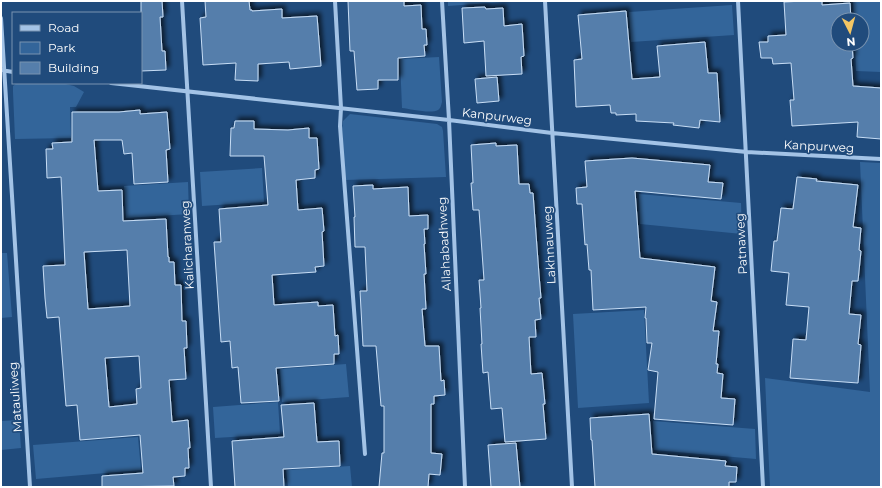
<svg xmlns="http://www.w3.org/2000/svg" width="882" height="488" font-family="Montserrat,sans-serif">
	<style>
		.green { fill: #33659a }
		.building { fill: #557eab; stroke: #c7ddf5; fill-rule: evenodd; filter: url(#shadow) }
		.lines { fill: none; stroke-linecap: round; stroke-linejoin: round }
		.street { stroke: #a3c3e6; stroke-width: 4 }
		.labels { text-anchor: middle; dominant-baseline: central; stroke-width: 3.5; stroke-linejoin: round; paint-order: stroke }
		.street-label { font-size: 12px; fill: #fff; stroke: #204b7c }
	</style>
	<defs>
		<filter id="shadow"><feDropShadow dx="3.5" dy="-3.5" stdDeviation="2" flood-color="#0009"/></filter>
	</defs>
	<rect width="100%" height="100%" fill="#204b7c"/>
	<!-- green -->
	<path class="green" d="M448 1H517L448 6Z
		M853 1H881V72L856 71 855 44H862V20H854Z
		M732 5 734 35 631 42 629 12Z
		M439 57 442 102C441 105 441 108 438 110 431 114 410 109 402 108L400 59Z
		M17 83H61L74 86 84 92 76 107H70L71 138 15 139 13 92V86Z
		M350 114 437 124 442 127 443 131 446 177 345 180 342 128 343 121Z
		M860 162 881 163V487H770L765 378 870 392Z
		M262 168 264 202 202 206 200 172Z
		M188 182 189 214 126 218 124 186Z
		M639 194 741 203 742 234 640 224Z
		M1 253H7L12 317 1 318Z
		M644 310 649 403 578 408 573 314Z
		M346 364 349 397 282 402 280 369Z
		M278 402 280 434 215 438 213 407Z
		M19 420 21 448 1 450V421Z
		M653 421 755 429 756 459 654 450Z
		M138 437 141 470 36 479 33 445Z
		M350 466 352 487H288L286 470Z"/>
	<!-- building -->
	<path class="building" d="M141 1H162L163 17H160L162 51H165L166 70 141 71Z
		M205 1H249L250 10H252V11L282 9V18L317 16 321 66 290 69 289 62 258 64V81L235 80 236 63 203 65 200 18 206 17Z
		M348 1H404V6L421 5 422 29H426L427 45H424L425 56 398 58V80H378V89L357 90 354 51H350Z
		M804 1H822V5L850 3 851 20H838V44H852L853 58 851 59 853 86 881 88V139L857 137 858 122 792 126 790 100H794L791 63 773 64 772 58H761L759 42H768V36L786 35 784 2Z
		M485 7 486 9 503 8 504 26 522 24 524 56 521 57 522 74 486 76 484 41 464 43 462 8Z
		M626 11 632 79 660 77 657 46 705 42 708 73H717L720 122 700 120 699 128 673 125 674 123 636 121V114L616 115V113H611L610 105 576 107 574 60 582 59 578 15Z
		M497 77 499 101 477 103 475 79Z
		M140 110V114L167 112 170 149 166 150 168 182 134 184 132 153 124 154 122 140H94L98 191 122 190 123 221 166 219 168 257H169V262H174L175 285H181L182 321H186L187 348H184L186 379 169 380 172 422 188 420 190 448H188L189 468H185V476L173 477 174 486 102 487V476L143 473 140 435 80 440 77 405 66 406 59 317 47 318 45 298 43 266 65 265 61 177 47 178 46 149H53L52 143 72 142V112H119ZM127 250 130 306 88 309 84 252ZM139 356 141 388 136 389 137 404 109 407 105 358Z
		M235 121H254V129L288 130 309 128V138H317L319 169 315 170V178L296 180 298 210 322 208 324 231 322 232 324 266 315 267 316 272 272 275 274 305 318 302V306L333 305 335 336 338 335 339 354H334V364L276 368 279 401 241 403 238 367 232 368 230 341 221 342 214 242H221L219 209 268 205 264 156H230L231 128H234Z
		M496 143V146L517 145 519 184H529L530 193H533L539 275 541 298H539L541 319 535 320 536 337H529L531 374 542 373 545 404H543L546 439 505 442 502 408 491 409 488 372 483 373 481 344H482L480 308H481L479 280H484L479 210H473L471 183H473L471 145Z
		M632 158 710 165 708 182 723 183 721 199 635 191 640 258 715 267 711 301 717 302 713 331H719L716 364H718L717 373 723 374 721 398 735 399 733 425 654 419 658 372 648 370 652 343H647L646 318H645L646 307 593 310 591 270H589L587 244 585 245 582 204H577L576 188 587 187 585 161Z
		M797 177 817 179 816 181 858 185 853 227 861 228 859 250 861 251 858 281H852L849 314 861 315 858 344 861 345 858 383 790 378 793 339 806 340 809 307 786 305 789 273 771 271 774 241H777L781 208 793 209Z
		M373 185V189L408 187 409 216 428 215V229H424L425 244H424L426 274H424L426 309H422L425 346H439L441 381 444 380 445 395 434 396V404H431V453L442 454 440 475 429 474 428 487H379L382 453H384V406H381L376 346H363L360 291H367L365 247H355L354 217H355L353 186Z
		M314 403 317 442 339 441 340 466 283 469 284 487H235L232 441 284 437 281 405Z
		M649 414 652 454 726 461 725 466 737 467 736 482H729V487H595L592 440H591L590 418Z
		M516 443 520 487H491L488 445Z"/>
	<g class="lines">
		<!-- street -->
		<path class="street" d="M182 1 211 487
			M335 1 341 108 340 126 365 454
			M442 1 449 120 465 487
			M545 1 572 487
			M738 1 763 487
			M1 18 30 487
			M1 70 13 72
			M111 83 449 120 552 133 747 152 881 159"/>
	</g>
	<g class="labels">
		<!-- street labels -->
		<g class="street-label">
			<text transform="translate(497 116) rotate(7)">Kanpurweg</text>
			<text transform="translate(819 146) rotate(3)">Kanpurweg</text>
			<text transform="translate(444 244) rotate(-93)">Allahabadhweg</text>
			<text transform="translate(741 244) rotate(-93)">Patnaweg</text>
			<text transform="translate(187 245) rotate(-93)">Kalicharanweg</text>
			<text transform="translate(549 245) rotate(-93)">Lakhnauweg</text>
			<text transform="translate(15 397) rotate(-94)">Matauliweg</text>
		</g>
	</g>
	<!-- border -->
	<rect width="882" height="488" fill="none" stroke="#ffffff" stroke-width="4"/>
	<!-- legend -->
	<rect x="12" y="12" width="130" height="72" fill="#204b7c" stroke="#7993b0"/>
	<rect x="20" y="25" width="20" height="6" fill="#a3c3e6" stroke="#7993b0"/>
	<text x="48" y="32" font-size="12" fill="#ffffff">Road</text>
	<rect x="20" y="42" width="20" height="12" fill="#33659a" stroke="#7993b0"/>
	<text x="48" y="52" font-size="12" fill="#ffffff">Park</text>
	<rect x="20" y="62" width="20" height="12" fill="#557eab" stroke="#7993b0"/>
	<text x="48" y="72" font-size="12" fill="#ffffff">Building</text>
	<!-- north arrow -->
	<g transform="translate(850 32) rotate(174)"><circle r="19" fill="#204b7c" stroke="#7993b0"/>
	<path d="M0-3L7 15L0 10L-7 15Z" fill="#f3c664"/>
	<text y="-6" font-size="11" font-weight="bold" text-anchor="middle" fill="#ffffff">N</text>
	</g>
</svg>
